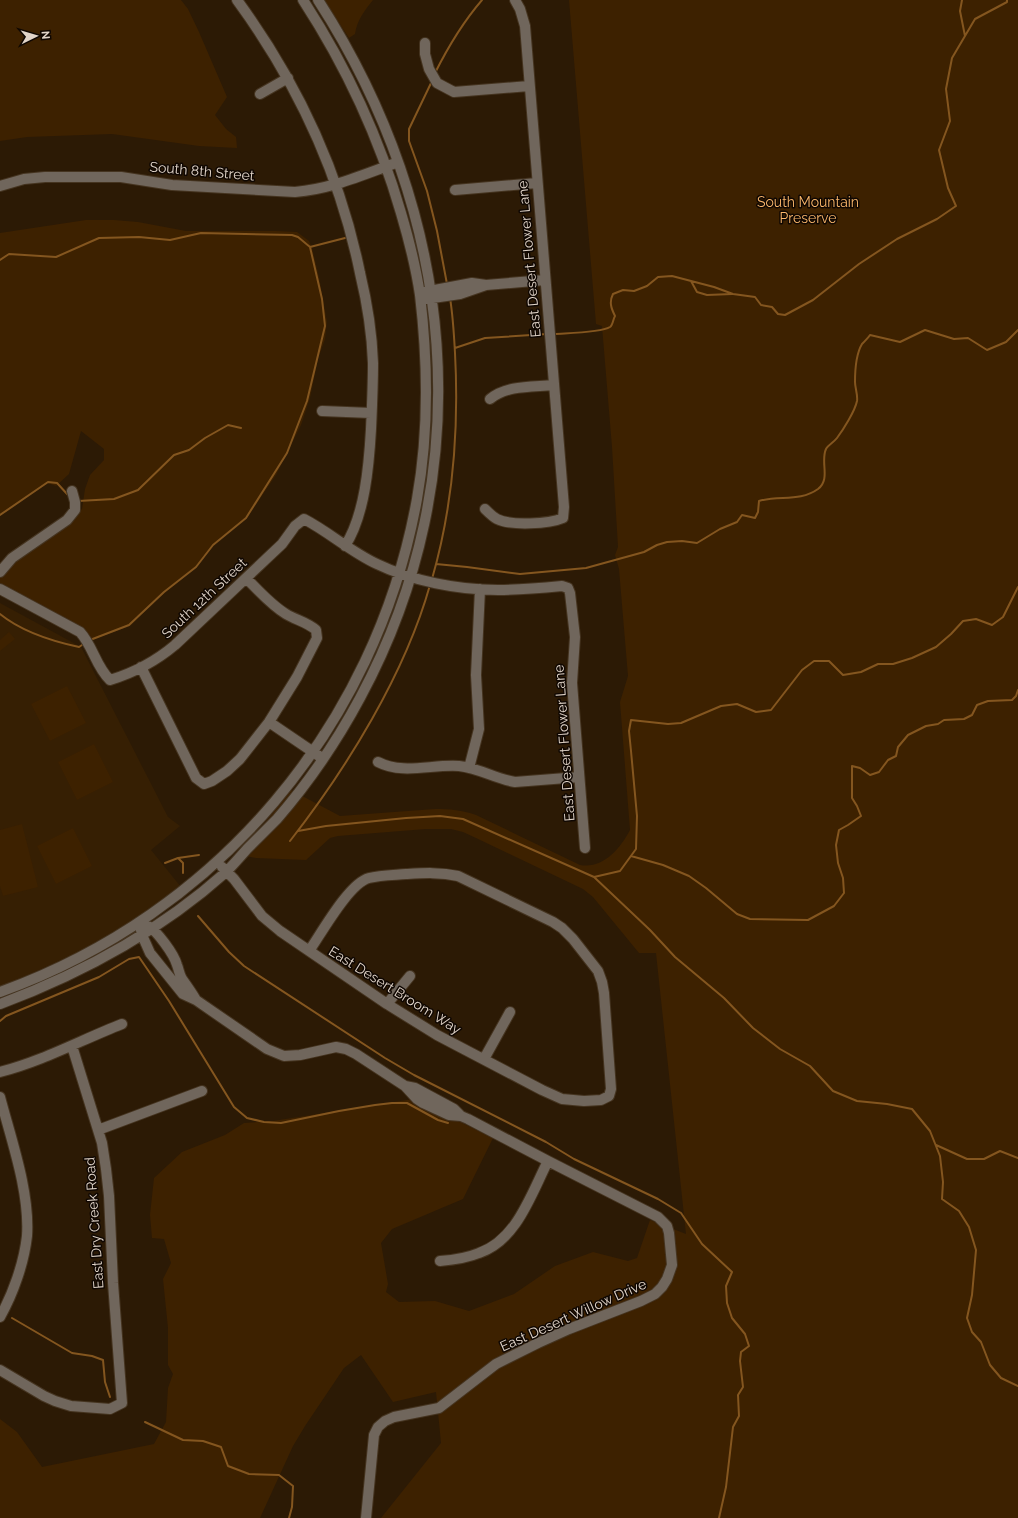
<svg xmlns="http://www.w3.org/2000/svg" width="1018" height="1518" font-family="Raleway,sans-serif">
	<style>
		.built { fill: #361f03 }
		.green { fill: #3d2100 }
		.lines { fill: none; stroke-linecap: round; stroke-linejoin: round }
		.stream { stroke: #84561f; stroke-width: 2 }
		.minor-casing { stroke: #453420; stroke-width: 12 }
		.minor { stroke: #70665c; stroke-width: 10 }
		.labels { text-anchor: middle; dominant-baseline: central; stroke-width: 3; stroke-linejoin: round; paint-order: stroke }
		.street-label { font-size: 14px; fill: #e2d5c9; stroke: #0f0702 }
		.park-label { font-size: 14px; fill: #fbb76b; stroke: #0f0702 }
	</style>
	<rect width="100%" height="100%" fill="#2c1a05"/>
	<!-- built -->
	<path class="built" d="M0 603 81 647 168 817 180 826 151 850 181 887 149 911 83 950 0 988Z"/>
	<!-- green -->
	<path class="green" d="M0 0H181L188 9 199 32 227 97 215 115 226 129 236 137 237 148 199 146 112 134 27 137 0 141Z
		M324 0H373C365 10 357 20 355 34L349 38Z
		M569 0H1018V1518H381L441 1443 436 1392 393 1402 361 1355 344 1368 305 1426 293 1446 260 1518H0V1419L17 1432 42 1467 154 1444 166 1422 168 1388 173 1374 168 1365V1328L163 1279 171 1263 164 1239 152 1238 150 1215 154 1178 182 1152 225 1135 244 1123 273 1121 413 1099 493 1138 463 1199 392 1229 381 1243 388 1284 386 1292 399 1302 435 1301 469 1311 514 1294 555 1266 593 1252 628 1261 637 1258 650 1220 686 1234 656 953H639L593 897 583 889 476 838 463 832 451 829H426L338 836 330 838 306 860 256 858 235 854 256 834 291 790 340 816 435 809C450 809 462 810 476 815L580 865C603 869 620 849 630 830L620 702 628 676 619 569 615 555 618 547 612 447 602 326 596 324Z
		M86 220H114L138 222 186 231H276L297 232 309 241 312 248 319 277 327 322 325 339 318 359 310 398 301 425 276 475 247 518 209 549 193 570 156 600 130 626 97 638 87 639 0 589V572L82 509 85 489 90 475 104 460V449L81 431 69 474 56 486 48 483 0 516V233Z
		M9 632 15 639 0 651V640Z
		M67 686 86 723 50 741 31 704Z
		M94 744 113 782 77 800 58 762Z
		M22 824 38 887 3 896 0 886V830Z
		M73 828 92 866 56 884 37 846Z"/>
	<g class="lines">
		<!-- stream -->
		<path class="stream" d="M962 0 960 11 965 36
			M435 73C448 47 463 22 482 0
			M432 81 409 129V141L427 191 437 231 447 284
			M0 260 9 254 56 257 99 238 139 237 170 240 201 233 292 235 298 237 310 247
			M691 281 697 292 707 295 732 294
			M554 334C566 333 600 333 610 327 613 325 613 319 615 316 611 308 609 302 613 294L623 290 634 291 647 286 658 277 672 276 714 287 733 294 755 297 761 305 772 307 778 314 785 315 813 300 859 264 897 239 937 219 956 206 948 188 939 150 950 121 946 89 952 58 975 19 1007 2V0
			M455 348 485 338 547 334
			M78 501 114 499 138 490 174 455 189 450 205 438 228 425 241 428
			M0 515 48 482 57 483 68 495
			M436 564 467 567 520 574 586 568 644 552 657 545 667 542 682 541 697 543 720 529 737 522 742 515 755 518 758 512 759 501C779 495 800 502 818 489 831 479 820 462 826 449 828 445 834 442 837 438 843 430 855 411 857 401 858 395 855 388 855 382 855 371 856 354 862 344 865 341 868 338 870 335L900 342 925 330 954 339 968 338 987 350 1006 342 1018 330
			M432 579C453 506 459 428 455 353 454 334 453 316 450 298
			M0 614C22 632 51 641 79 647L85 643
			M90 640 129 625 164 592 196 567 213 545 246 518 287 453 307 401 325 326 322 299 310 247 345 238
			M298 831 326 826 406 818 440 816 463 819 594 877 650 930 675 957 724 998 753 1028 780 1049 810 1066 833 1091 857 1101 887 1104 912 1109 930 1131 940 1156 943 1182 942 1199 959 1211 969 1227 976 1250 972 1295 967 1318 972 1332 981 1342 990 1365 1001 1378 1018 1386
			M290 841C347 768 405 674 430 585
			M631 856 663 865 689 876 706 888 737 914 750 919 808 920 834 906 844 893 843 878 838 863 836 845 839 830 848 825 861 816 857 806 852 798V766L860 768 870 775 879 772 888 760 896 756 898 747 908 735 926 726 938 724 944 720 964 719 972 715 977 705 988 701 1012 700 1016 696 1018 690
			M178 858 183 863V873
			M165 863 178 858 199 855
			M594 877 620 871 636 849 637 816 631 751 629 731 631 720 668 724 681 723 721 706 737 704 756 712 771 710 802 670 814 661H829L843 675 861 672 878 664H893L912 658 936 647 951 634 963 621 976 619 992 625 1003 617 1018 587
			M198 916 229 952 244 966 385 1058 414 1075 546 1142 574 1159 658 1199 681 1213 702 1244 732 1272 726 1286 727 1303 732 1318 745 1334 749 1346 741 1352 740 1361 743 1387 738 1395 739 1416 733 1427 726 1487 719 1518
			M0 1021 6 1016 99 977 129 959 139 957 169 1001 234 1107 247 1118 264 1122 281 1123 339 1111 375 1105 392 1103H407L438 1120 448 1123
			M936 1145 967 1159H984L1000 1151 1018 1158
			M12 1318 72 1353 92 1356 103 1360 105 1382 110 1397
			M145 1422 183 1440 203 1441 221 1447 228 1466 249 1474 279 1475 293 1486 292 1507 289 1518"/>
		<defs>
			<path id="minor" d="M237 0C297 82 340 174 360 273 367 302 372 333 373 363 373 385 372 407 371 429 369 465 365 515 345 546
				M425 43V54L429 69 437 83 454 92 529 86
				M260 94 288 78
				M0 186 24 179 45 177H121L172 185 295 192C330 189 360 176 393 164
				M455 190 537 183
				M424 292 472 283 486 285 545 280
				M426 299 460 294 486 285
				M490 399C507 385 532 387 553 385
				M322 411 371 413
				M485 509C488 512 493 517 497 519 511 526 549 524 563 518L564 507 525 26 520 9 515 0
				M0 572 12 558 67 520 75 510V502L72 491
				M0 589 80 632C93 646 96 667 110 680 133 673 156 661 175 645L282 544 295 526 304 519C329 532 351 552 377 564 412 581 459 590 498 590 519 590 541 588 562 586L568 588 570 593 575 637 572 683 585 848
				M141 667 196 778 204 784 212 781 227 771 240 759 269 722 297 677 317 638 316 630C307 622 296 620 286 614 271 605 258 590 246 578
				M269 722 319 756
				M378 762C403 775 432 764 459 766 479 768 496 779 515 782L579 777
				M469 768 479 729 476 675 480 589
				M222 867 234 879 262 916 280 931 387 1004 437 1035 542 1090 562 1099 584 1101 601 1100 609 1096 611 1089 604 993 602 982 598 971 573 939 562 928 553 922 458 876C440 872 424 873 406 874 394 875 380 875 369 878 349 883 321 934 309 951
				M148 926C157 931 174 954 177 965 179 970 179 974 182 979 187 986 192 993 196 1000
				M141 930 142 935 150 953 183 994 196 1000 267 1049 284 1056 300 1055 336 1047 346 1049 356 1054 405 1086 415 1088 454 1109 461 1116
				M0 992C217 914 376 727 417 499 429 432 428 363 420 295 416 268 409 240 401 213 379 137 346 66 303 0
				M0 1004C83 973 160 931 226 872 233 865 240 857 247 849 257 839 267 829 277 819 309 782 337 741 360 698 482 472 456 213 318 0
				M387 1004 410 976
				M484 1059 510 1012
				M0 1072C43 1061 81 1040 122 1024
				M0 1097C11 1139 30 1192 27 1236 24 1263 13 1294 0 1317
				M98 1130 202 1091
				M440 1261C453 1260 467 1258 479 1253 517 1240 531 1194 548 1161
				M0 1370 44 1396 55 1401 71 1406 110 1409 122 1403 113 1283 109 1196 106 1169 102 1143 72 1046
				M366 1518 374 1435 378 1427 385 1421 394 1417 439 1408 496 1364 538 1343 569 1329 641 1301 655 1294 662 1287 667 1279 672 1265 669 1233 667 1226 658 1217 548 1161 468 1119 461 1116 449 1115 423 1103 417 1099 405 1086"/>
		</defs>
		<!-- minor casing -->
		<use href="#minor" class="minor-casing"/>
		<!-- minor -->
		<use href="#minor" class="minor"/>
	</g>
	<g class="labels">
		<!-- street labels -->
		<g class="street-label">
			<text transform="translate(202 171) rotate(5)">South 8th Street</text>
			<text transform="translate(529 259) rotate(-95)">East Desert Flower Lane</text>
			<text transform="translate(204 598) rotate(-43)">South 12th Street</text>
			<text transform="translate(564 743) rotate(-94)">East Desert Flower Lane</text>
			<text transform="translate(395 990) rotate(32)">East Desert Broom Way</text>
			<text transform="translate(94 1223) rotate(-94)">East Dry Creek Road</text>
			<text transform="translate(573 1315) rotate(-24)">East Desert Willow Drive</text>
		</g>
		<!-- park labels -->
		<g class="park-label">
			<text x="808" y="202">South Mountain<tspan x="808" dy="16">Preserve</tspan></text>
		</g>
	</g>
	<!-- north arrow -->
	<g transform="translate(36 36) rotate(85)" stroke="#0f0702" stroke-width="3" paint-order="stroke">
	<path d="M0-3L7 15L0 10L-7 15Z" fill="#e2d5c9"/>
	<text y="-6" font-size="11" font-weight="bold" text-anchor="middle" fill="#e2d5c9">N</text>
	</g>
</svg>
